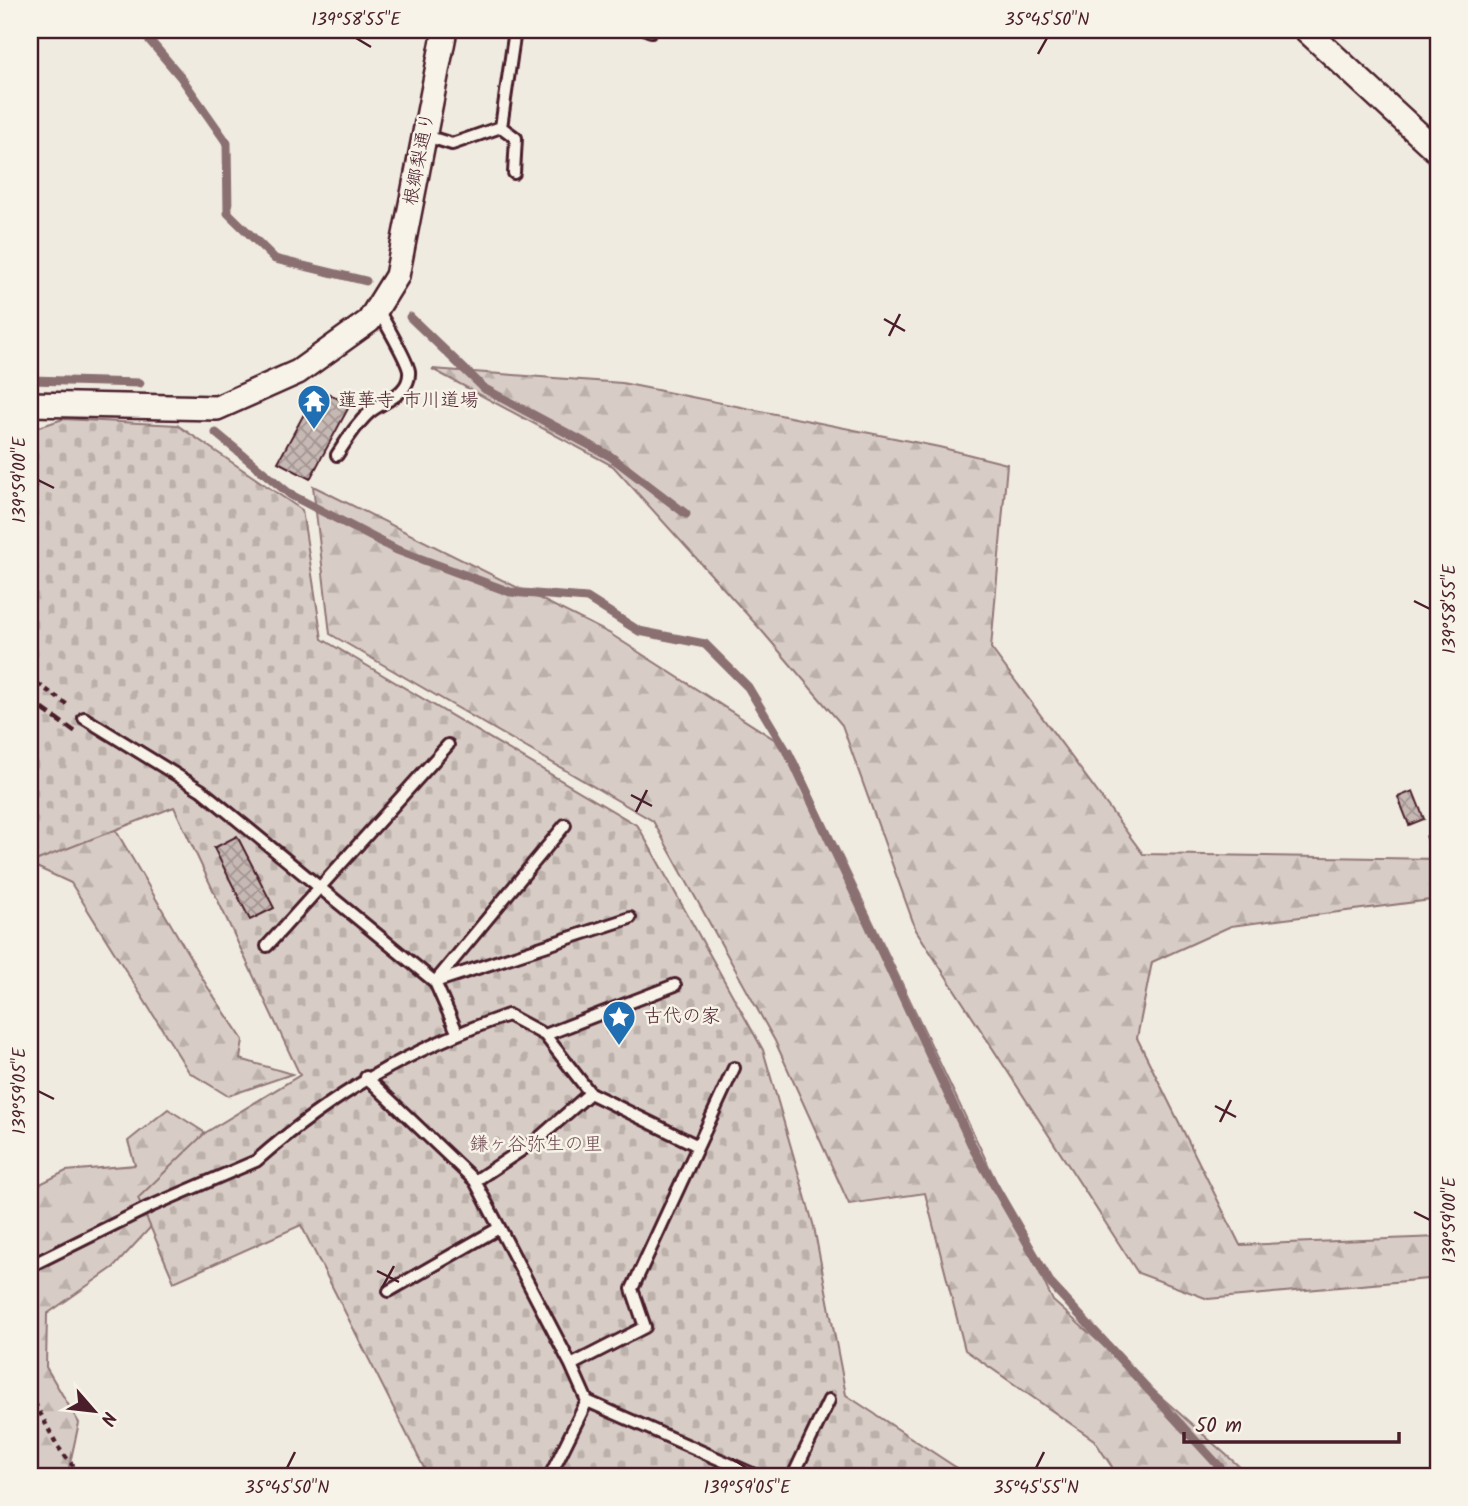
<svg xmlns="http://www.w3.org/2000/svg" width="1468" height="1506" font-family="Kalam,'Klee One',sans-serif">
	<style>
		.forest { fill: url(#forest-firs); stroke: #917678; stroke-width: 2 }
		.cemetery { fill: url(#cemetery-stones); stroke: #917678; stroke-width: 2 }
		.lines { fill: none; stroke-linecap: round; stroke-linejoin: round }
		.stream { stroke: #8b6f72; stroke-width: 9 }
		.building { fill: url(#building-cross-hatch); stroke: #4a1f2b; stroke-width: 2 }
		.service-casing { stroke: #4a1f2b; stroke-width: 16 }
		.minor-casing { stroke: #4a1f2b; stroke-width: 28 }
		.path { stroke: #4a1f2b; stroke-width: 4.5; stroke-dasharray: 5 5; stroke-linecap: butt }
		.service { stroke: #f7f3e8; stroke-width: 10 }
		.minor { stroke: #f7f3e8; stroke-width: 23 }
		.rail { stroke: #4a1f2b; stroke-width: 5; stroke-dasharray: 10 5; stroke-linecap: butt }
		.ticks { fill: none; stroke: #4a1f2b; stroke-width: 2.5 }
		.labels { text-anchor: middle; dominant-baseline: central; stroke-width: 5; stroke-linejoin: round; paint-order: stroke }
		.street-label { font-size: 19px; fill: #4a1f2b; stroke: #f7f3e8 }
		.poi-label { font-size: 19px; fill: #4a1f2b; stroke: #f7f3e8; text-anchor: start }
		.park-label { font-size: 19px; fill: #6e4a52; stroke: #f7f3e8 }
		.neatline { fill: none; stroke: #4a1f2b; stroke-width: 2.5 }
		.ticks-label { font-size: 18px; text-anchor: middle; fill: #4a1f2b }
	</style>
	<defs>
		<pattern id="forest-firs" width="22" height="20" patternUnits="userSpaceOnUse" patternTransform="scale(1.75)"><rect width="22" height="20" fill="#d8cdc6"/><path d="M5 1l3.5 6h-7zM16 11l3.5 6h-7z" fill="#bbb0aa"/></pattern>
		<pattern id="cemetery-stones" width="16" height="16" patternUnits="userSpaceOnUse" patternTransform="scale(1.75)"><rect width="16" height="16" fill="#d8cdc6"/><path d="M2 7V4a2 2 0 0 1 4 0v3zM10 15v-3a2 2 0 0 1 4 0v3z" fill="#bbb0aa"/></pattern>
		<pattern id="building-cross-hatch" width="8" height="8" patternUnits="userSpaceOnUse" patternTransform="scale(1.75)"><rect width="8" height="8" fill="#c6b8b3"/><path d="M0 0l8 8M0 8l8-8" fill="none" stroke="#a39592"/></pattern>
	</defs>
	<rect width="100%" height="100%" fill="#f0ebe0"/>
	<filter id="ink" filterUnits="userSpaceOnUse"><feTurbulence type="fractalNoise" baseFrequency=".0143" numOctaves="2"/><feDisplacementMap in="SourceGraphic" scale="14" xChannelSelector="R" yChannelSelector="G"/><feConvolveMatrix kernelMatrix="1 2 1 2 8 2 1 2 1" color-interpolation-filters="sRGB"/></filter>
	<g filter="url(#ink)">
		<!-- forest -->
		<path class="forest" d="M432 369 622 383 939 447 1007 464 991 648 1143 854 1438 859V899L1231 926 1152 962 1137 1038 1240 1245 1438 1237V1278L1208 1299 1138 1273 916 930 842 725 762 631 613 466Z
			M313 486 609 633 791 750 1053 1301 1250 1476H1118L1094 1440 965 1350 925 1193 849 1204 775 1041 653 821 330 634Z
			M30 792 108 817 207 986 243 1040 240 1059 292 1074 228 1096 189 1072 71 883 30 864Z
			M168 1109 204 1132 207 1166 114 1267 47 1314 46 1367 79 1423 68 1472 40 1475 30 1471V1189L66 1171 135 1165 128 1141Z"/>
		<!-- cemetery -->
		<path class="cemetery" d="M63 419 177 425 302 510 322 639 638 826 763 1050 814 1227 846 1395 969 1476H428L301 1225 174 1282 138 1198 205 1133 300 1075 174 807 30 863V430Z"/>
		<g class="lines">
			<!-- stream -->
			<path class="stream" d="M141 30 180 76 227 143 228 213 275 259 366 281
				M410 317 485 389 610 456 686 514
				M30 380 140 383
				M216 433 291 495 397 550 510 592 587 598 639 631 705 644 748 687 793 762 975 1152 1051 1284 1228 1476"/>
		</g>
		<!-- building -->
		<path class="building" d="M318 388 350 405 310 479 278 462Z
			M1413 791 1424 819 1409 825 1398 797Z
			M237 836 274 908 250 920 214 848Z"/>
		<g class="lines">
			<defs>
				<path id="service" d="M648 30 651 31
					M501 127 516 138 514 173
					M423 135 452 144 501 127 515 30
					M337 455C347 440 356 424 370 412 383 401 411 394 409 371 407 359 384 321 377 308
					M84 718 201 790 435 982 457 1032
					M565 825 435 982 630 918
					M267 946 448 745
					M545 1035 675 985
					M366 1077 475 1181 571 1365 645 1327 632 1289 734 1068
					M475 1181 538 1139 590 1093
					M30 1266 149 1207 256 1161C332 1094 412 1048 508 1015L545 1035 590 1093 698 1146
					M389 1291 499 1228
					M587 1401 757 1476
					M550 1476 587 1401 571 1365
					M793 1476 829 1400"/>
				<path id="minor" d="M1306 30 1438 152
					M30 404 217 408 298 372 369 321 397 276 445 30"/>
			</defs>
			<!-- service casing -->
			<use href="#service" class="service-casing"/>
			<!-- minor casing -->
			<use href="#minor" class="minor-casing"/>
			<!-- path -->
			<path class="path" d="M30 678 69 706
				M1426 838 1438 834
				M30 1394 58 1447 81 1476"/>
			<!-- service -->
			<use href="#service" class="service"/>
			<!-- minor -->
			<use href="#minor" class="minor"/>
			<!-- rail -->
			<path class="rail" d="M30 700 75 732"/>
		</g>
	</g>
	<!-- ticks -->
	<path class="ticks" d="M356 38 371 47M1038 54 1047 38M884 319 905 331M889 336 900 314M38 480 54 488M1414 601 1430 609M631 795 652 806M636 812 647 790M38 1091 54 1099M1215 1106 1236 1117M1220 1122 1231 1100M1414 1212 1430 1220M377 1271 399 1282M382 1288 394 1266M732 1459 747 1468M287 1468 295 1452M1036 1468 1044 1452"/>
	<!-- icons -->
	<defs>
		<symbol id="temple-pin" viewBox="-11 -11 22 30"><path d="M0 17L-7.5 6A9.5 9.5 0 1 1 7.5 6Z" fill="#1f6fb2" stroke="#f7f3e8"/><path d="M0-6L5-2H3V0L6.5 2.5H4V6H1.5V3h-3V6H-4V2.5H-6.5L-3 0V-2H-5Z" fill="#fff"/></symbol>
		<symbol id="sight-pin" viewBox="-11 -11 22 30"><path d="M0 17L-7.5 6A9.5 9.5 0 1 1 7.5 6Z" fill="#1f6fb2" stroke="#f7f3e8"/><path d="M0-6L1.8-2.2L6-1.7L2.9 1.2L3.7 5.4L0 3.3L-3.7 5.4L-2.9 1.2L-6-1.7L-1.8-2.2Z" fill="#fff"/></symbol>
	</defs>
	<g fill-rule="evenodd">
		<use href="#temple-pin" x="295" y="382" width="38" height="52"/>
		<use href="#sight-pin" x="600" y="998" width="38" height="52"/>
	</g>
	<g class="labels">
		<!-- street labels -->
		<g class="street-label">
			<text transform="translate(420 159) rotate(-79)">根郷梨通り</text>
		</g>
		<!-- poi labels -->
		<g class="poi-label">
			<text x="338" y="401">蓮華寺 市川道場</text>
			<text x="644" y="1017">古代の家</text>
		</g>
		<!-- park labels -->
		<g class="park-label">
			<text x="536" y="1145">鎌ヶ谷弥生の里</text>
		</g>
	</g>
	<!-- margin -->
	<rect width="1468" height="1506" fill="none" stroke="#f7f3e8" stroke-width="77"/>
	<!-- north arrow -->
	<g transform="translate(94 1411) rotate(118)" stroke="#f7f3e8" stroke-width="5" paint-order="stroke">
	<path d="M0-5L12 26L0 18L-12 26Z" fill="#4a1f2b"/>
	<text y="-10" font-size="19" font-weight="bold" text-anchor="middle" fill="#4a1f2b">N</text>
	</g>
	<!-- scale -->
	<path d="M1184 1432v10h215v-10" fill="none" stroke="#4a1f2b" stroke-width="3.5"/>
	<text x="1195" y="1432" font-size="21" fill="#4a1f2b" stroke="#f7f3e8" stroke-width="5" paint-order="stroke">50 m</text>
	<rect x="38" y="38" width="1392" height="1430" class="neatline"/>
	<g class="ticks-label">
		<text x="356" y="25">139°58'55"E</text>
		<text x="1047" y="25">35°45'50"N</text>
		<text transform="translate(19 480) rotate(-90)" y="6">139°59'00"E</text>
		<text transform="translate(1449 609) rotate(-90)" y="6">139°58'55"E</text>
		<text transform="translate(19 1091) rotate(-90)" y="6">139°59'05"E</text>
		<text transform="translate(1449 1220) rotate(-90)" y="6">139°59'00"E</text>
		<text x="287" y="1493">35°45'50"N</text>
		<text x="747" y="1493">139°59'05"E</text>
		<text x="1036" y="1493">35°45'55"N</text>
	</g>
</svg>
